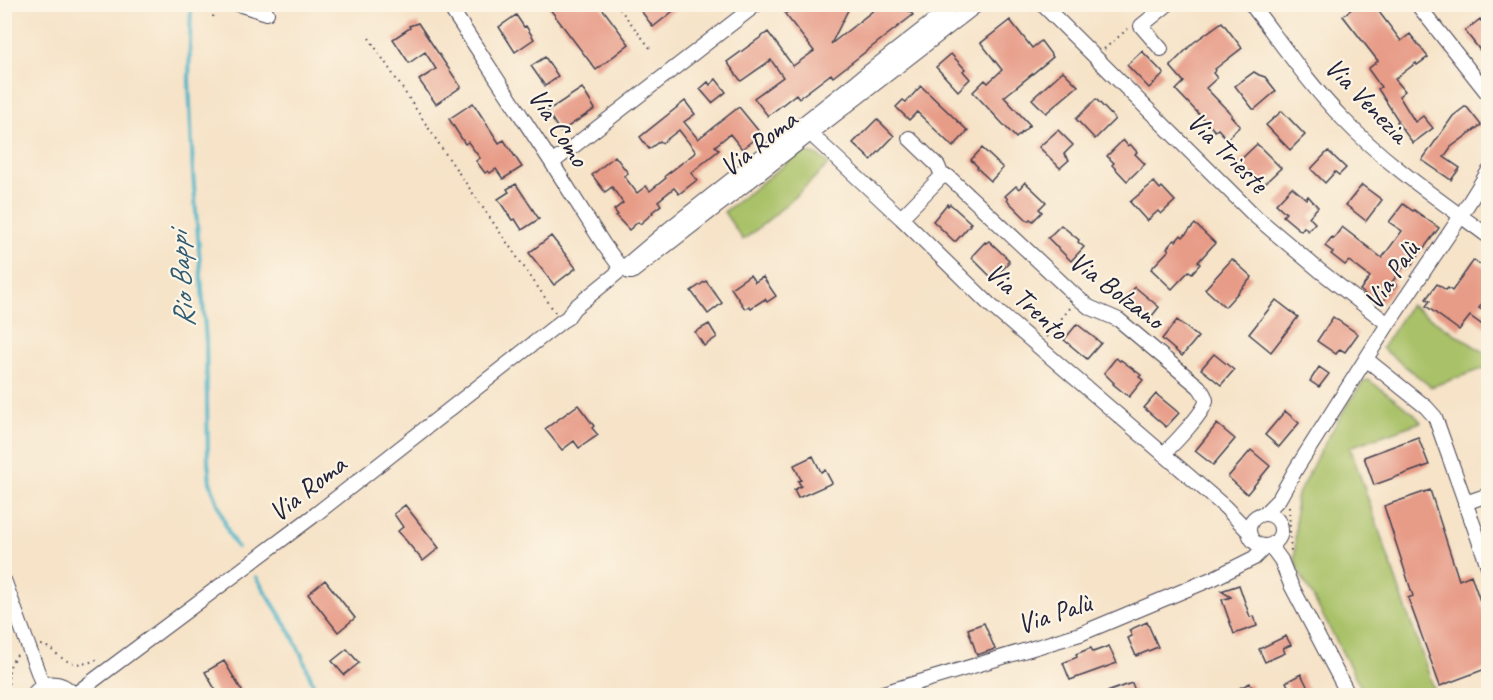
<svg xmlns="http://www.w3.org/2000/svg" width="1493" height="700" font-family="Caveat,sans-serif">
	<style>
		.green { fill: #a9c167; stroke: #667251; stroke-width: 1.5 }
		.lines { fill: none; stroke-linecap: round; stroke-linejoin: round }
		.stream { stroke: #49b2c7; stroke-width: 4 }
		.building { fill: #e79c88 }
		.minor-casing { stroke: #423f50; stroke-width: 16 }
		.path { stroke: #423f50; stroke-width: 2; stroke-dasharray: 1.5 4.5; stroke-linecap: butt }
		.minor { stroke: #fff; stroke-width: 14 }
		.labels { text-anchor: middle; dominant-baseline: central; stroke-width: 4.5; stroke-linejoin: round; paint-order: stroke }
		.street-label { font-size: 28px; fill: #22223b; stroke: #fcf5e5 }
		.water-label { font-size: 30px; font-style: italic; fill: #325c73; stroke: #fcf5e5 }
	</style>
	<rect width="100%" height="100%" fill="#fcf5e5"/>
	<filter id="ink" filterUnits="userSpaceOnUse"><feTurbulence type="fractalNoise" baseFrequency=".0167" numOctaves="2"/><feDisplacementMap in="SourceGraphic" scale="12" xChannelSelector="R" yChannelSelector="G"/><feConvolveMatrix kernelMatrix="1 2 1 2 8 2 1 2 1" color-interpolation-filters="sRGB"/></filter>
	<filter id="wash" filterUnits="userSpaceOnUse"><feTurbulence type="fractalNoise" baseFrequency=".008" numOctaves="4" result="noise"/><feDisplacementMap in="SourceGraphic" scale="24" xChannelSelector="R" yChannelSelector="G"/><feGaussianBlur stdDeviation="1.35" result="paint"/><feColorMatrix in="noise" values="0 0 0 0 0 0 0 0 0 0 0 0 0 0 0 0 0 1.4 0 .05"/><feComposite in="paint" operator="in"/></filter>
	<g filter="url(#wash)">
		<rect width="100%" height="100%" fill="#f6e3c8"/>
		<!-- green -->
		<path class="green" d="M806 153 817 155 829 164C801 191 774 217 743 240L724 212 793 158Z
			M1410 305 1488 355V367L1431 387 1382 348Z
			M1369 380 1413 413 1421 422 1350 447 1436 695H1365L1298 569 1295 558 1296 498 1317 457 1347 405 1364 381Z"/>
		<g class="lines">
			<!-- stream -->
			<path class="stream" d="M191 4 189 81 193 173 206 341 208 461 210 482 229 534 237 547
				M256 577 290 631 302 656 318 696"/>
		</g>
		<g id="blocks">
			<!-- building -->
			<path class="building" d="M546 4H599L629 44 596 70Z
				M636 4H682L653 27Z
				M798 4H851L831 44 875 9 872 4H904L913 15 833 77 831 74 799 98 796 94 768 116 754 98 783 77 771 60 741 81 727 62 768 32 793 66 814 51 785 14Z
				M1358 4H1373L1401 41 1410 34 1428 57 1417 65 1416 63 1395 79 1405 91 1399 96 1415 122 1423 116 1433 128 1413 143 1397 122 1398 120 1378 89 1381 87 1368 69 1378 61 1343 16Z
				M516 15 524 27 526 26 534 39 515 52 499 27Z
				M1480 19 1488 31V49L1483 54 1465 31Z
				M1010 20 1032 48 1041 41 1053 57 1004 97 1030 125 1016 138 973 92 985 80 988 83 1002 70 981 43Z
				M1222 22 1242 48 1215 69 1216 70 1213 73 1217 78 1206 88 1232 115 1231 116 1240 126 1227 139 1218 129 1215 131 1176 90 1184 82 1170 66 1193 43Z
				M418 23 461 87 436 104 419 80 436 69 425 52 409 63 393 39 410 28 409 26Z
				M1142 51 1164 74 1149 88 1127 65Z
				M951 54 965 69 963 71 970 79 958 91 936 67Z
				M545 57 558 76 555 78V79L545 86 531 66Z
				M1063 71 1078 86 1046 113 1032 99Z
				M1254 72 1259 75 1265 77 1276 91 1255 109H1253L1235 86Z
				M716 79 726 92 712 103 700 89 708 82 710 85Z
				M921 86 968 131 953 147 917 112 909 120 896 107 903 100 906 102Z
				M582 88 595 109 560 132 547 111Z
				M1096 99 1115 119 1095 139 1076 119Z
				M685 101 695 114 684 122 698 139 739 107 761 134 742 149 730 134 715 146 719 150 691 173 697 180 679 194 674 188 658 201 661 205 652 212 653 213 640 224 638 222 629 230 616 216 618 215 614 210 623 203 612 187 605 192 592 175 615 156 628 173 624 176 637 193 646 186 650 191 666 178 665 176 696 152 679 130 662 143 660 141 649 149 640 137Z
				M473 103 499 143 504 140 522 167 503 179 496 169 490 173 488 171 485 173 476 161 480 158 468 142 465 144 449 119Z
				M1466 106 1481 125 1451 147 1444 157 1460 168 1451 180 1422 160 1453 116Z
				M1282 111 1305 135 1290 150 1266 125Z
				M877 119 894 136 871 160 853 143Z
				M1058 130 1073 145 1064 154 1069 160 1060 168 1039 147Z
				M1123 140 1128 146 1130 144 1137 152 1135 154 1145 164 1127 181 1112 165 1114 163 1107 156Z
				M1257 144 1281 168 1263 185 1249 171 1245 175 1235 165Z
				M982 148 1003 168 991 181 977 168 978 167 971 160Z
				M1328 151 1346 168 1339 175 1335 172 1325 183 1311 169Z
				M1025 182 1046 202 1039 209 1042 212 1033 221 1030 219 1028 221 1007 200 1008 199 1005 196 1016 186 1019 189Z
				M1154 182 1160 189 1162 187 1175 201 1161 214 1158 211 1147 221 1130 202Z
				M516 184 539 219 522 230 515 219 512 220 498 199 509 192 507 189Z
				M1362 185 1382 200 1366 221 1346 205Z
				M1292 187 1306 199 1308 196 1318 207 1309 217 1315 223 1308 231 1304 227 1301 231 1283 216 1286 213 1276 204Z
				M947 204 948 206 950 204 971 223 969 224 970 225 956 241H954L933 221Z
				M1403 204 1413 211 1414 210 1439 228 1408 269 1404 266 1392 282 1396 285 1382 303 1373 296 1371 299 1360 290 1370 277 1349 261 1345 265 1331 254 1333 252 1325 246 1332 237 1334 238 1342 227 1382 258 1402 231 1389 222Z
				M1195 224 1215 243 1198 262 1200 264 1192 273 1189 271 1172 289 1151 269 1169 250 1167 248 1174 240 1176 241 1181 235 1183 237Z
				M1061 225 1079 240 1078 242 1084 247 1071 261 1048 238Z
				M551 236 576 268 554 285 529 253Z
				M989 241 1009 260 1007 262 1009 263 994 278 993 276 992 278 972 258 973 257 972 256 985 242 986 243Z
				M1232 259 1252 277 1225 307 1205 289Z
				M1474 260 1488 270V295L1479 308 1488 314V329L1470 316 1459 330 1426 306 1430 301 1426 299 1437 284 1446 290 1448 288 1452 291Z
				M750 275 755 282 763 277 776 296 767 302 765 299 751 308 749 306 745 309 731 288Z
				M706 281 722 303 708 314 691 291Z
				M1135 287 1159 307 1148 321 1124 301Z
				M1276 300 1298 317 1271 352 1249 334Z
				M1333 317 1358 334 1345 352 1340 349 1336 354 1317 341Z
				M1177 320 1198 337 1182 356 1162 339Z
				M709 324 717 337 704 346 695 332Z
				M1077 324 1101 343 1087 359 1064 340Z
				M1214 354 1234 370 1221 385 1201 369Z
				M1116 358 1120 361 1121 360 1141 375 1139 377 1143 380 1129 397 1113 384 1114 383 1104 373Z
				M1319 367 1329 374 1319 387 1310 381Z
				M1156 394 1179 413 1166 427 1144 408Z
				M578 405 594 426 592 428 598 435 579 448 574 441 562 450 545 429Z
				M1285 411 1299 423 1279 447 1265 435Z
				M1217 424 1235 439 1213 465 1195 451Z
				M1418 437 1429 465 1374 485 1364 457Z
				M1251 450 1270 466 1247 494 1228 477Z
				M813 456 821 472 825 470 832 483 798 498 794 490 801 486 798 481 801 480 794 465Z
				M1430 490 1459 580 1471 575 1488 624V668L1440 686 1408 598 1413 596 1384 506Z
				M405 505 439 548 423 561 398 531 403 527 394 514Z
				M325 580 355 618 338 632 308 594Z
				M1239 585 1250 617 1254 616 1257 626 1234 634 1222 600 1231 597 1221 591Z
				M1147 622 1158 647 1136 656 1128 638 1132 636 1129 630Z
				M984 623 995 649 977 655 968 629Z
				M1286 636 1291 645 1283 648 1285 653 1265 662 1259 649Z
				M1109 646 1117 663 1070 680 1063 663 1077 657 1076 654 1091 648 1093 652Z
				M347 649 359 663 344 675 332 661Z
				M224 661 245 696H219L205 672Z
				M1301 674 1312 696H1293L1286 682Z
				M1132 683 1137 696H1101V694Z
				M1250 683 1256 696H1223Z"/>
		</g>
	</g>
	<g filter="url(#ink)">
		<use href="#blocks" fill-opacity="0" stroke="#423f50" stroke-width="1.5"/>
		<g class="lines">
			<defs>
				<path id="minor" d="M238 4 267 13
					M448 4 552 163 604 245 618 264 629 272
					M1042 4 1255 216 1319 270 1388 324
					M1251 4C1281 43 1309 84 1343 119 1386 164 1438 199 1488 236
					M1417 4 1488 94
					M1161 49 1141 26 1168 4
					M804 123 816 139 901 218 989 304 1225 507 1249 532
					M909 138 938 166 942 176
					M552 163 757 4
					M901 218 942 176 949 177 1078 298 1089 307 1119 320 1199 387C1202 391 1205 395 1206 400 1206 411 1172 446 1163 454
					M632 272 978 4
					M1366 359 1426 407 1435 417 1488 566
					M1465 503 1488 495
					M1249 530a16 16 0 1 1 32 0a16 16 0 1 1-32 0Z
					M1264 514 1279 499 1296 469 1388 324 1455 225 1488 172
					M1270 545 1281 560 1291 585 1349 696
					M4 580 43 686
					M74 695 316 514 562 321 567 318 574 308 610 279 669 229 955 4
					M32 696C45 679 62 680 75 696
					M873 696 1080 634 1214 578 1254 558 1266 546"/>
			</defs>
			<!-- minor casing -->
			<use href="#minor" class="minor-casing"/>
			<!-- path -->
			<path class="path" d="M616 4 650 48
				M213 17 215 8H217
				M369 38 443 150 555 312
				M1104 49 1129 28
				M1046 337 1071 307
				M1289 507 1291 553
				M41 645C49 647 52 650 58 655 71 666 85 666 100 658
				M9 696C9 680 5 668 17 655"/>
			<!-- minor -->
			<use href="#minor" class="minor"/>
		</g>
	</g>
	<g class="labels">
		<!-- street labels -->
		<g class="street-label">
			<text transform="translate(1367 100) rotate(46)">Via Venezia</text>
			<text transform="translate(559 127) rotate(57)">Via Como</text>
			<text transform="translate(758 143) rotate(-38)">Via Roma</text>
			<text transform="translate(1228 152) rotate(45)">Via Trieste</text>
			<text transform="translate(1391 275) rotate(-56)">Via Palù</text>
			<text transform="translate(1117 290) rotate(37)">Via Bolzano</text>
			<text transform="translate(1027 301) rotate(42)">Via Trento</text>
			<text transform="translate(307 488) rotate(-38)">Via Roma</text>
			<text transform="translate(1054 613) rotate(-18)">Via Palù</text>
		</g>
		<!-- water labels -->
		<g class="water-label">
			<text transform="translate(181 280) rotate(-94)">Rio Bappi</text>
		</g>
	</g>
	<!-- margin -->
	<rect width="1493" height="700" fill="none" stroke="#fcf5e5" stroke-width="24"/>
</svg>
